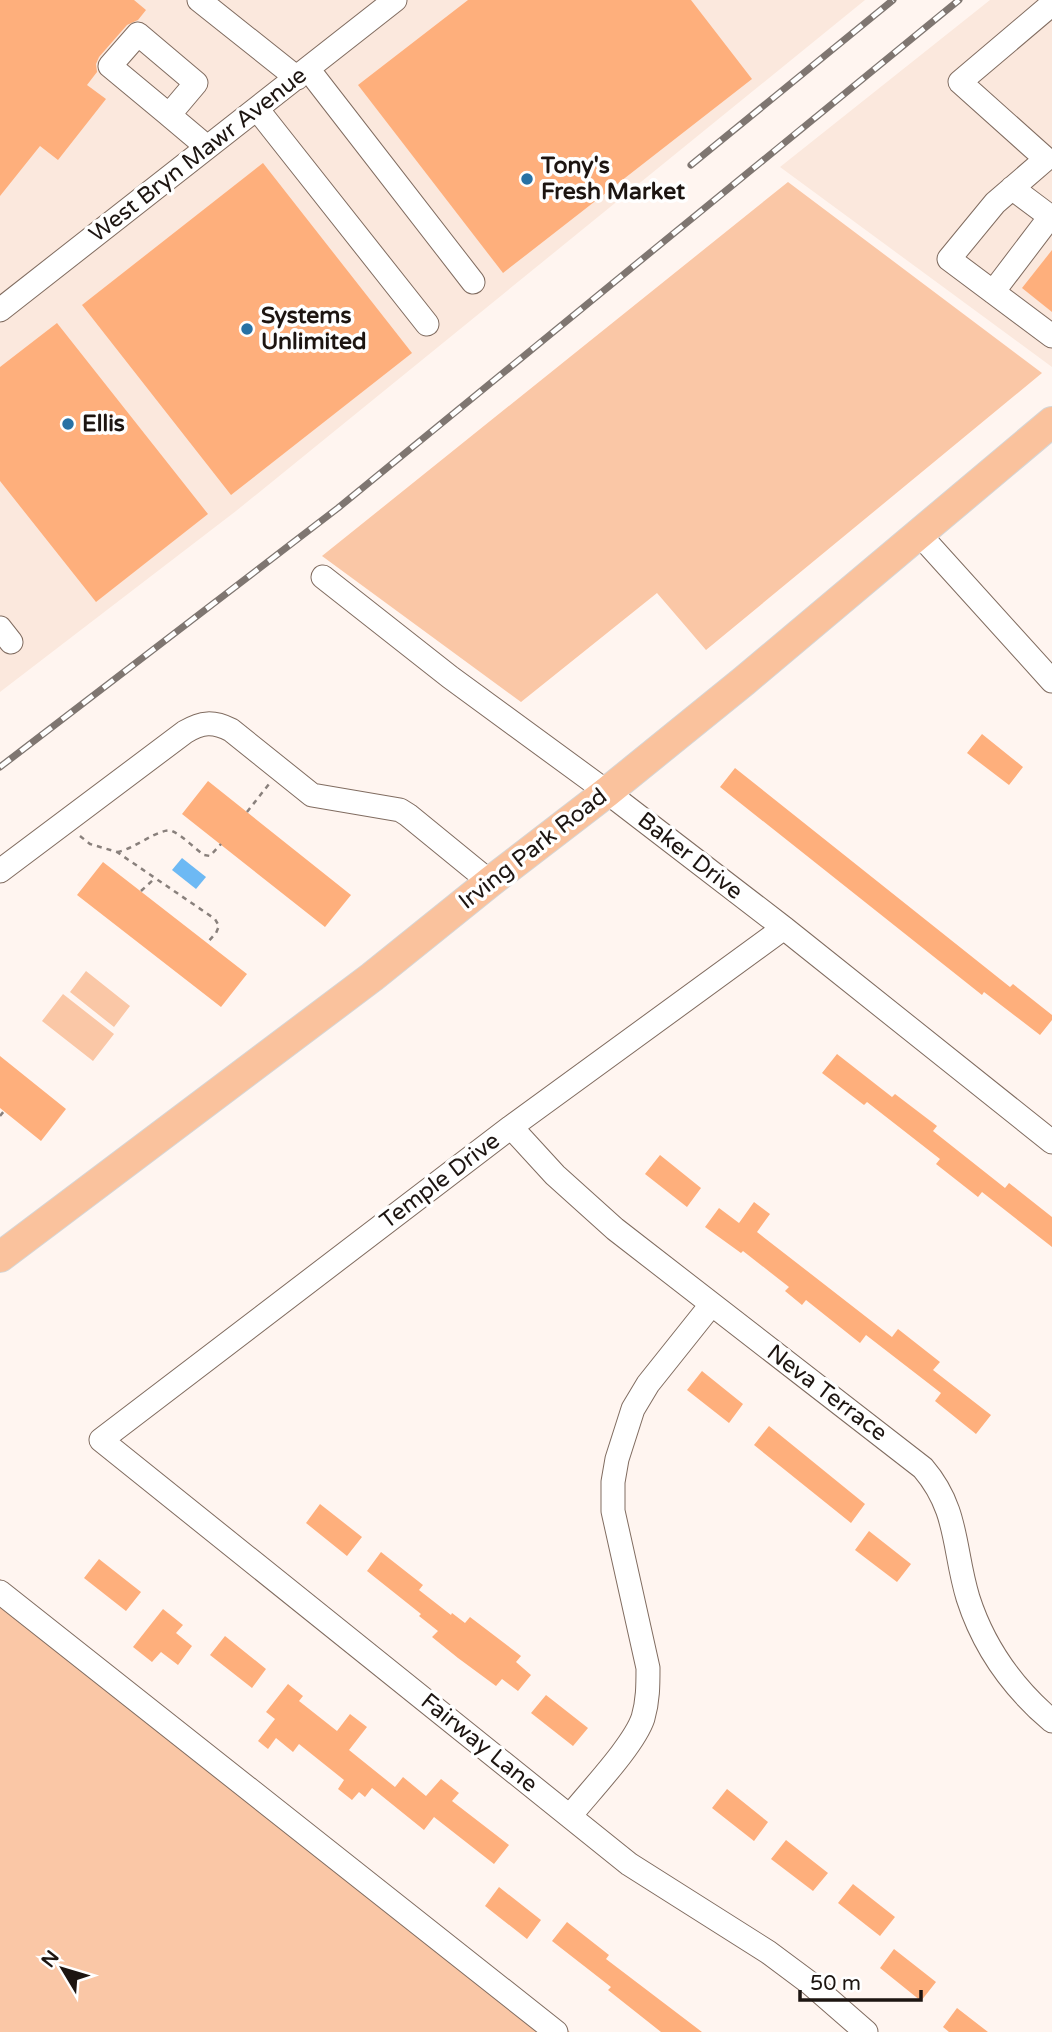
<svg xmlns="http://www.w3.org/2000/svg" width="1052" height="2032" font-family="'Varela Round',sans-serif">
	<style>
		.built { fill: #fbe8dd }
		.green { fill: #fac7a6 }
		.water { fill: #6db9f4 }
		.building { fill: #feaf7c }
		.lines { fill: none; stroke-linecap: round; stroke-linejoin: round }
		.minor-casing { stroke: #806c60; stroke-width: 25 }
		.major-casing { stroke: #d6d5d4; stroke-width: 32 }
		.path { stroke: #89807c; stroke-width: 2.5; stroke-dasharray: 5 5; stroke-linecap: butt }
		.minor { stroke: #fff; stroke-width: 23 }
		.major { stroke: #fac29d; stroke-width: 30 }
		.rail-casing { stroke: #7f7671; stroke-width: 7 }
		.rail { stroke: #fff; stroke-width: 4.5; stroke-dasharray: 13; stroke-linecap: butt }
		.poi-dot { fill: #2871a4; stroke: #fff; stroke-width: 2.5 }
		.labels { text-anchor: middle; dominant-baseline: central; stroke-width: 7; stroke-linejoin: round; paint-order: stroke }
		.street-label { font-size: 23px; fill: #1d1511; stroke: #fff }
		.poi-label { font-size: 23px; font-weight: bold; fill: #1d1511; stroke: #fff; text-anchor: start }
	</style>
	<rect width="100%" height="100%" fill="#fff5f0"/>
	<!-- built -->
	<path class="built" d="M0 0H865L236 511 0 692Z
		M990 0H1052V367L780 167Z"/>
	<!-- green -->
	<path class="green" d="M788 182 1042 373 706 650 657 593 521 702 322 556Z
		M86 971 130 1006 114 1027 70 992Z
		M63 994 114 1034 93 1061 42 1021Z
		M0 1579 570 2032H0Z"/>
	<!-- water -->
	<path class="water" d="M182 858 206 877 196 889 172 870Z"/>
	<!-- building -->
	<path class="building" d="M0 0H134L146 10 138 20 127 25 99 57 96 64 97 72 87 85 106 99 58 160 40 146 0 196Z
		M468 0H691L752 79 503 273 358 85Z
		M263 163 412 353 231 495 82 305Z
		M1052 250V312L1022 288Z
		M57 323 208 514 96 602 0 481V367Z
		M982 734 1023 767 1009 785 967 753Z
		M735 768 1010 987 1013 984 1052 1015V1020L1040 1035 984 992 982 995 720 787Z
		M208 781 351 895 325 927 182 814Z
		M103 862 247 974 221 1007 77 895Z
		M837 1054 892 1097 895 1094 937 1126 933 1131 1005 1188 1009 1183 1052 1217V1247L982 1192 978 1197 936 1164 940 1159 867 1102 864 1105 822 1073Z
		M0 1056 66 1109 41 1141 0 1108Z
		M660 1155 701 1188 687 1207 645 1174Z
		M754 1202 770 1214 757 1232 892 1337 898 1329 940 1362 933 1370 991 1415 976 1434 935 1401 941 1393 866 1335 860 1343 806 1300 802 1305 785 1291 789 1287 743 1251 741 1253 705 1227 719 1208 739 1223Z
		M702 1371 743 1404 729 1423 687 1390Z
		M769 1426 865 1504 851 1523 754 1445Z
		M320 1504 362 1537 347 1556 306 1523Z
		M869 1531 911 1564 897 1582 855 1550Z
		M381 1552 423 1585 419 1590 451 1615 452 1613 465 1623 470 1617 521 1656 516 1662 531 1675 518 1691 502 1679 496 1686 458 1658 432 1637 438 1631 419 1616 421 1614 367 1571Z
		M99 1559 141 1592 126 1611 84 1578Z
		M163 1609 183 1625 176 1633 192 1646 178 1665 161 1652 152 1662 133 1647Z
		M225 1636 266 1669 252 1688 210 1655Z
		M288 1684 303 1696 299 1701 337 1731 350 1714 367 1727 349 1750 395 1787 403 1777 426 1796 441 1779 459 1793 452 1801 509 1845 494 1864 434 1817 424 1830 372 1788 365 1797 359 1792 352 1800 338 1789 344 1780 299 1744 293 1752 276 1738 268 1749 258 1741 275 1719 266 1712Z
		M546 1695 588 1728 573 1746 531 1713Z
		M727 1789 768 1822 754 1841 712 1808Z
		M786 1840 828 1873 813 1891 771 1859Z
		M853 1884 895 1917 880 1936 838 1903Z
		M499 1887 541 1920 527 1939 485 1906Z
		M567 1922 609 1955 606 1959 702 2032H661L608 1990 611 1987 552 1941Z
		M894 1949 936 1982 921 2001 880 1968Z
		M957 2008 988 2032H949L943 2027Z"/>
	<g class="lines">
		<defs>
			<path id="minor" d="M199 0 297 78
				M1052 4 960 82 1046 159 995 203 949 259 1052 336
				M308 69 473 282
				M257 109 427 324
				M169 115 110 66 138 34 196 83 169 115 207 147
				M1012 188 1052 218
				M993 292 1050 217
				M0 310 395 0
				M920 535 1052 681
				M323 577 450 677 607 792 784 928 1052 1142
				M0 628 11 642
				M0 871 185 732C202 722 213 721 231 730L312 795 400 810 408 815 490 882
				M784 928 511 1127 101 1440 629 1864 768 1952 811 1984 866 2032
				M511 1127 555 1175 615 1229 923 1468C959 1510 953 1549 968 1598 984 1648 1013 1688 1052 1721
				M0 1592 556 2032
				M570 1816C590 1791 634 1745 643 1718 648 1701 648 1685 648 1668L613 1511V1482L617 1459 633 1409 648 1384 711 1305"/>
			<path id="major" d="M0 1257 372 977 490 882 607 792 744 681 1052 422"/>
		</defs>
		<!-- minor casing -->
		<use href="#minor" class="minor-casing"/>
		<!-- major casing -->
		<use href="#major" class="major-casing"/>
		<!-- path -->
		<path class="path" d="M247 812 269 784
			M80 836 90 844 117 852 215 919 219 926 216 933 207 943
			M117 852C133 850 160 827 172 831 183 836 194 848 204 855L210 856 221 844
			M141 891 154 879
			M0 1116 4 1111"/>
		<!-- minor -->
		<use href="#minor" class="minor"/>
		<!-- major -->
		<use href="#major" class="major"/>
		<defs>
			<path id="rail" d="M691 165 893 0
				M0 767 338 508 959 0"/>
		</defs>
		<!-- rail casing -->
		<use href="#rail" class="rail-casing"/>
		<!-- rail -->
		<use href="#rail" class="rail"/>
	</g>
	<!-- markers -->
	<g class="poi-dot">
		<circle cx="527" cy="179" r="7"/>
		<circle cx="247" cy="329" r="7"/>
		<circle cx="68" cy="424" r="7"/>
	</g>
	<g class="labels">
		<!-- street labels -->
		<g class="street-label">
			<text transform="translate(198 155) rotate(-38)">West Bryn Mawr Avenue</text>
			<text transform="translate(533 849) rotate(-38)">Irving Park Road</text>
			<text transform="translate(690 856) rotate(38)">Baker Drive</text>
			<text transform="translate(440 1181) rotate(-37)">Temple Drive</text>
			<text transform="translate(827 1393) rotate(37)">Neva Terrace</text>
			<text transform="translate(479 1743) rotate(39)">Fairway Lane</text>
		</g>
		<!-- poi labels -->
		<g class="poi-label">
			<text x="541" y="166">Tony's<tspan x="541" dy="26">Fresh Market</tspan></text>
			<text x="261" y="316">Systems<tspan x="261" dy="26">Unlimited</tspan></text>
			<text x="82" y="424">Ellis</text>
		</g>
	</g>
	<!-- north arrow -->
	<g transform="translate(63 1969) rotate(308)" stroke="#ffffff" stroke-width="5" paint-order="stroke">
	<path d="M0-5L12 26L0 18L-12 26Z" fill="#1d1511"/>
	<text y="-10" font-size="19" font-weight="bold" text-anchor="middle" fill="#1d1511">N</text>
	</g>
	<!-- scale -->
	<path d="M800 1990v10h121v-10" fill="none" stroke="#1d1511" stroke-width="3.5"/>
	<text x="810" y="1990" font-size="21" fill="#1d1511" stroke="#ffffff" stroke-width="5" paint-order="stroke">50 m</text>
</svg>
